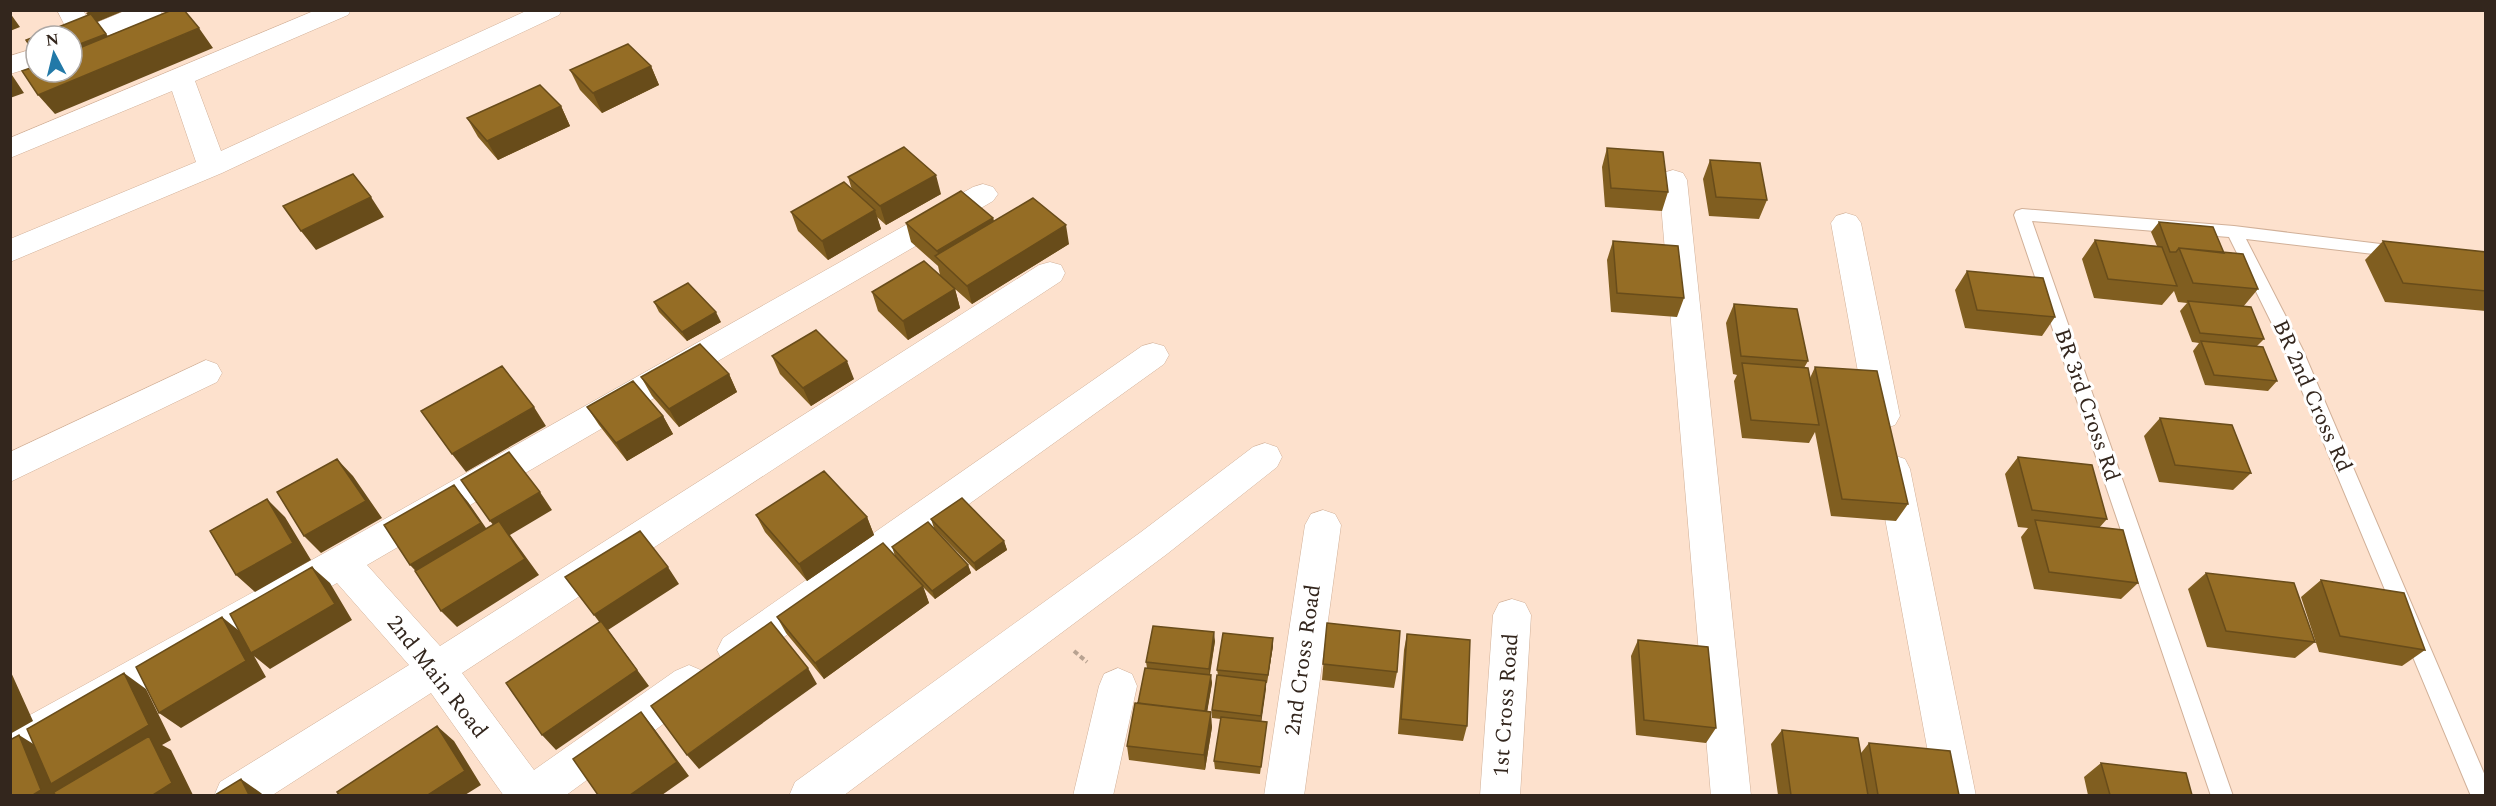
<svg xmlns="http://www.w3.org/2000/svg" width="2496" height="806" font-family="Spectral,serif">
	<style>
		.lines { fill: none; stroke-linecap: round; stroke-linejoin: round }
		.lane-casing { stroke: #d1b098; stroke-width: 2 }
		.street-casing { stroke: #d1b098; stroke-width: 1 }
		.path { stroke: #b8a291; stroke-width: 4; stroke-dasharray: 5 3; stroke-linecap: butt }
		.lane { fill: #fff; fill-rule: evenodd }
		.street { fill: #fff; fill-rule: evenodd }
		.wall { fill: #805e20 }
		.shaded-wall { fill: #684c1a }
		.building { fill: #956d25; stroke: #684c1a; stroke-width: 1.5 }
		.labels { text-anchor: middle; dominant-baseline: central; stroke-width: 6; stroke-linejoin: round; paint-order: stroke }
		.street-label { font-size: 22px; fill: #33261d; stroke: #fff }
	</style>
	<rect width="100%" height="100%" fill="#fde1cd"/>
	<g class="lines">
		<defs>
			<path id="lane" d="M2022 209 2234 226 2405 247 2407 251 2405 255 2399 257 2246 239 2302 348 2486 778V796H2471L2284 348 2229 237 2032 221 2233 796H2211L2014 215 2016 211Z"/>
			<path id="street" d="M57 10H83L91 25 127 10H163L160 15 72 50V36H63L69 34Z
				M316 10H351L348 15 195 81 221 151 528 10H562L559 15 222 173 10 262V239L196 162 172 91 10 158V138Z
				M36 48V66L10 74V56Z
				M1673 170 1683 173 1687 180 1751 796H1711L1659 180 1663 173Z
				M983 184 993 187 998 194 993 201 367 565 440 646 1039 265 1050 262 1061 265 1065 273 1061 281 462 673 534 770 675 671 689 665 703 671 708 683 703 695 565 796H504L431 693 271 796H214L220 782 409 665 337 583 24 760 10 765V726L328 551 973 187Z
				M1846 213 1856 216 1861 223 1900 416 1895 425 1883 429 1871 425 1866 416 1831 223 1836 216Z
				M1153 343 1164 346 1169 355 1164 364 749 662 736 667 723 662 717 650 723 638 1142 346Z
				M206 360 217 364 222 373 217 382 10 482V452Z
				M1265 443 1277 447 1282 457 1277 467 1167 554 843 796H789L795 782 1141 532 1253 447Z
				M1893 455 1905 459 1910 469 1976 796H1936L1876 469 1881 459Z
				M1323 510 1335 514 1341 525 1304 796H1264L1305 525 1311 514Z
				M1512 599 1525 603 1531 615 1520 796H1480L1493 615 1499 603Z
				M1118 668 1132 674 1137 686 1113 796H1073L1099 686 1104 674Z"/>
		</defs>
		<!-- lane casing -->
		<use href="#lane" class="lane-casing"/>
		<!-- street casing -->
		<use href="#street" class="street-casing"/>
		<!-- path -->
		<path class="path" d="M1074 651 1087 662"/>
		<!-- lane -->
		<use href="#lane" class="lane"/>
		<!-- street -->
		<use href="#street" class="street"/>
	</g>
	<!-- wall -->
	<path class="wall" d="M651 66 659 85 602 113 580 90 570 70Z
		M561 106 570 126 498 160 478 137 467 118Z
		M1607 148 1668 192 1662 211 1605 207 1602 167Z
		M1710 160 1767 200 1759 219 1709 216 1703 179Z
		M848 177 941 194 886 225 877 217 881 229 828 260 798 231 791 212 852 190Z
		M993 218 994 221 1069 244 972 304 955 289 960 308 908 340 878 311 872 292 940 275 938 266 911 242 906 223Z
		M2159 222 2224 253 2258 289 2243 307 2264 339 2257 346 2277 381 2268 391 2205 385 2193 351 2199 343 2192 342 2180 311 2187 303 2178 302 2174 291 2162 305 2094 298 2082 259 2095 240 2157 246 2151 232Z
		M1613 241 1684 298 1677 317 1611 312 1607 260Z
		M2383 241 2486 252V311L2385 302 2365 260Z
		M1967 271 2055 317 2042 336 1965 328 1955 290Z
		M654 302 721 322 687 341 659 312Z
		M1734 304 1808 361 1804 368 1810 378 1815 367 1908 504 1896 521 1831 516 1815 432 1809 443 1742 438 1734 381 1737 375 1733 374 1726 323Z
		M772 356 854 379 811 406 780 374Z
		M729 374 737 392 679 427 652 396 641 377Z
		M587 407 663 416 673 434 627 461 599 425Z
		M2160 418 2251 473 2233 490 2159 482 2144 436Z
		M2018 457 2107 519 2099 528 2138 583 2121 599 2034 589 2021 537 2028 528 2018 527 2005 474Z
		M756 515 867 517 874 535 807 581 765 532Z
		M931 519 1004 541 1007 550 976 571 934 528Z
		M892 547 968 565 971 573 935 599 923 587 929 603 824 679 786 633 777 617 895 556Z
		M2206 573 2315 642 2295 658 2207 647 2188 589Z
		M2321 580 2425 650 2402 666 2319 652 2301 597Z
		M1327 623 1397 672 1394 688 1322 680Z
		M1407 634 1467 726 1463 741 1398 734 1404 650Z
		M1273 638V646L1267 683H1266L1261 722 1266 730 1260 774 1215 769 1214 761 1221 719 1212 718V710L1218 675 1217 670Z
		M1638 640 1716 728 1706 743 1636 735 1631 656Z
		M1215 641 1210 675 1212 683 1207 711 1212 727 1205 770 1129 760 1127 746 1147 668 1146 662Z
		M1782 730 1861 753 1869 743 1959 795H1778L1771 744Z
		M2101 763 2192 795H2088L2084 777Z"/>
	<!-- shaded-wall -->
	<path class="shaded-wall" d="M92 10H126L97 22 121 53 72 72V47L94 23 86 13Z
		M10 13 20 27 10 31Z
		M199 28 213 48 55 114 38 95Z
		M651 66 659 85 602 113 593 93Z
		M10 72 24 93 10 98Z
		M561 106 570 126 498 160 487 141Z
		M936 175 941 194 886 225 880 206Z
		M371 197 384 217 316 250 301 231Z
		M875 210 881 229 828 260 822 241Z
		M993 218 997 237 940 260 937 251Z
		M1066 225 1069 244 972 304 967 286Z
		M955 289 960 308 908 340 903 321Z
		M716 312 721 322 687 341 682 332Z
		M847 361 854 379 811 406 803 388Z
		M729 374 737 392 679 427 669 409Z
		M534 407 546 426 466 472 452 454Z
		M663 416 673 434 627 461 616 443Z
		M337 459 353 476 382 518 321 553 304 536Z
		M454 485 468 502 495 541 426 582 410 565Z
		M540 492 552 510 510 535 539 575 457 627 441 611 504 538 490 521Z
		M267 499 285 517 311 560 255 592 236 575Z
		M867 517 874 535 807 581 799 564Z
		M1004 541 1007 550 976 571 974 563Z
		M968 565 971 573 935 599 932 591Z
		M312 567 330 583 352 620 270 669 254 656 266 677 181 728 159 713 222 617 242 633Z
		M668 567 679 584 608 630 649 686 556 750 542 735 606 631 594 615Z
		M923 586 929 603 824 679 815 663Z
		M1214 632 1215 641 1209 677V669Z
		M1273 638V646L1267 683 1268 675Z
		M808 668 817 684 699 769 687 755Z
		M10 670 33 721 10 734Z
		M124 673 146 689 171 740 162 745 171 750 193 795H33L19 735 43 750Z
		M1211 675 1212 683 1206 719 1205 711Z
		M1266 681V689L1261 724V716Z
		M641 712 653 727 689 776 662 795H630Z
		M1211 712 1212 727 1205 770 1204 755Z
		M437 726 454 741 481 785 465 795H428Z
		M241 779 261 793 263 795H249Z"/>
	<!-- building -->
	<path class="building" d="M172 10H184L199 28 38 95 22 71 36 66V72H72V51Z
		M91 14 106 34 72 47V36H36Z
		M36 36V55L26 40Z
		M628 44 651 66 593 93 570 70Z
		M540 85 561 106 487 141 467 118Z
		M904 147 936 175 880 206 848 177Z
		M1607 148 1663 152 1668 192 1611 188Z
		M1710 160 1760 163 1767 200 1716 197Z
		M353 174 371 197 301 231 283 206Z
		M844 182 875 210 822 241 791 212Z
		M961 191 993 218 937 251 906 223Z
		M1033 198 1066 225 967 286 935 256Z
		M2159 222 2213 227 2224 253 2179 248 2176 252H2170Z
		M2095 240 2162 247 2177 286 2108 279Z
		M1613 241 1678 246 1684 298 1617 293Z
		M2383 241 2486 252V291L2403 283Z
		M2179 248 2243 254 2258 289 2193 283Z
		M924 261 955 289 903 321 872 292Z
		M1967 271 2043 278 2055 317 1977 310Z
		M688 283 716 312 682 332 654 302Z
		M2188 301 2251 307 2264 339 2200 333Z
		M1734 304 1797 309 1808 361 1741 356Z
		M816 330 847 361 803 388 772 356Z
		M2201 341 2263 347 2277 381 2214 375Z
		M700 344 729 374 669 409 641 377Z
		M1742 363 1808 368 1819 425 1751 420Z
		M502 366 534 407 452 454 421 411Z
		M1815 367 1877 371 1908 504 1842 499Z
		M633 381 663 416 616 443 587 407Z
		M2160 418 2232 425 2251 473 2175 465Z
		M509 452 540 492 490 521 461 480Z
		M2018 457 2092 465 2107 519 2032 510Z
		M337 459 366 501 304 536 277 492Z
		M824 471 867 517 799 564 756 515Z
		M454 485 481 523 410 565 384 525Z
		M962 498 1004 541 974 563 931 519Z
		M267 499 293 543 236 575 210 531Z
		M2035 520 2123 530 2138 583 2049 572Z
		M499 521 525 559 441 611 415 571Z
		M928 522 968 565 932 591 892 547Z
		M640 531 668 567 594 615 565 577Z
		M883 543 923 586 815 663 777 617Z
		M312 567 335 604 251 653 230 614Z
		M2206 573 2294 583 2315 642 2226 631Z
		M2321 580 2404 593 2425 650 2340 636Z
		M222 617 246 661 159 713 136 667Z
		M601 621 637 670 542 735 506 683Z
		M771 622 808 668 687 755 651 706Z
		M1327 623 1400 631 1397 672 1323 664Z
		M1153 626 1214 632 1209 669 1146 662Z
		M1223 633 1273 638 1268 675 1217 670Z
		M1407 634 1470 640 1467 726 1401 719Z
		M1638 640 1708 647 1716 728 1644 720Z
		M1145 668 1211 675 1205 711 1138 703Z
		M124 673 149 725 51 784 27 729Z
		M1217 675 1266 681 1261 716 1212 710Z
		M1135 703 1211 712 1204 755 1127 746Z
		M641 712 677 762 630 795H598L573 759Z
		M1221 717 1267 722 1261 767 1214 761Z
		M437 726 465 771 428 795H339L337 792Z
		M1782 730 1858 738 1868 795H1791Z
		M19 735 41 790 33 795H10V740Z
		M149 736 172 783 153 795H55L54 792Z
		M1869 743 1950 751 1959 795H1878Z
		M2101 763 2186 773 2192 795H2110Z
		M241 779 249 795H215Z"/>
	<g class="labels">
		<!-- street labels -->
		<g class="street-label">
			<text transform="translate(2312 396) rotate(66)">BR 2nd Cross Rd</text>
			<text transform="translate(2087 405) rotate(71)">BR 3rd Cross Rd</text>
			<text transform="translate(1303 660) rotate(-82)">2nd Cross Road</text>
			<text transform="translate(437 677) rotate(52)">2nd Main Road</text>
			<text transform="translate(1506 705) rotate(-86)">1st Cross Road</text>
		</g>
	</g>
	<!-- border -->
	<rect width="2496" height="806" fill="none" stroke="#33261d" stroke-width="24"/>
	<!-- north arrow -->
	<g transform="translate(54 54) rotate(353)"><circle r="28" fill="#ffffff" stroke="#ada8a5" stroke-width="1.5"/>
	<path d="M0-4.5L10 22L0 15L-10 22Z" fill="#2279a8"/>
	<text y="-9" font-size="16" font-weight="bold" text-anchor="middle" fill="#33261d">N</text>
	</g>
</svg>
